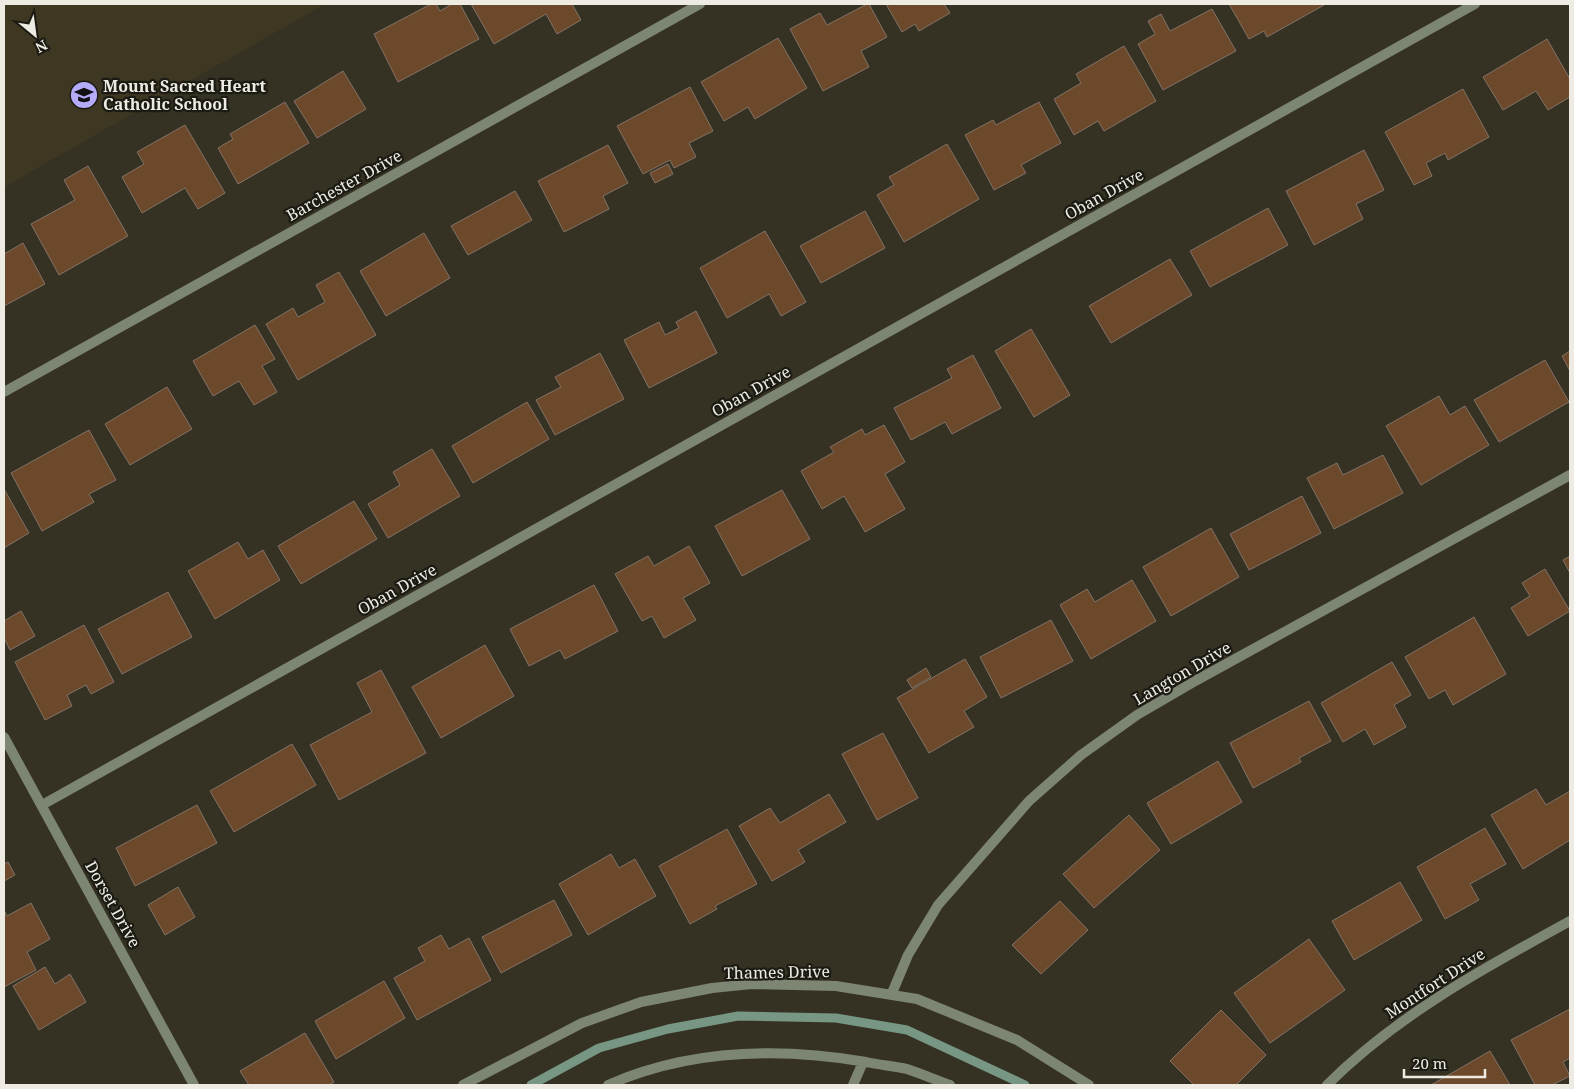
<svg xmlns="http://www.w3.org/2000/svg" width="1574" height="1089" font-family="'Noto Serif',serif">
	<style>
		.built { fill: #3e3822 }
		.lines { fill: none; stroke-linecap: round; stroke-linejoin: round }
		.stream { stroke: #779784; stroke-width: 9 }
		.building { fill: #6d492b; stroke: #817267 }
		.street { stroke: #7d8673; stroke-width: 10 }
		.labels { text-anchor: middle; dominant-baseline: central; stroke-width: 4.5; stroke-linejoin: round; paint-order: stroke }
		.poi-label { font-size: 16px; font-weight: bold; fill: #eeebe2; stroke: #1b1a13; text-anchor: start }
		.street-label { font-size: 16px; fill: #eeebe2; stroke: #1b1a13 }
	</style>
	<rect width="100%" height="100%" fill="#363223"/>
	<!-- built -->
	<path class="built" d="M4 4H325L4 187Z"/>
	<g class="lines">
		<!-- stream -->
		<path class="stream" d="M531 1085 599 1048 668 1029 738 1016 836 1018 907 1030 1025 1085"/>
	</g>
	<!-- building -->
	<path class="building" d="M431 4H436L440 11 452 4H460L479 39 398 82 374 34Z
		M471 4H572L581 20 557 34 546 14 494 44Z
		M867 4H869L887 37 861 51 869 67 823 91 790 29 820 13 827 25Z
		M886 4H944L950 13 919 31 915 24 902 32Z
		M1229 4H1324V5L1267 37 1264 31 1249 39Z
		M1212 9 1236 51 1163 90 1138 44 1155 34 1148 21 1161 14 1170 31Z
		M778 38 807 88 755 119 748 107 724 121 701 82Z
		M1547 39 1570 79V97L1548 110 1536 91 1503 110 1483 77Z
		M1124 46 1156 101 1104 131 1098 121 1074 135 1054 99 1081 83 1076 74Z
		M343 71 366 109 317 138 294 101Z
		M690 87 713 131 689 143 696 157 674 168 670 160 643 174 617 126Z
		M1463 89 1489 137 1448 160 1445 153 1426 163 1432 176 1414 185 1385 132Z
		M285 102 309 143 238 184 218 148 233 139 230 134Z
		M1039 102 1061 143 1021 165 1026 173 994 190 965 135 993 120 996 125Z
		M185 125 225 193 198 209 185 188 142 213 122 177 144 164 137 152Z
		M947 144 979 199 904 242 877 195 894 185 889 177Z
		M608 145 628 183 603 196 609 209 564 232 538 181Z
		M1364 150 1384 190 1356 204 1363 219 1314 245 1286 191Z
		M668 164 673 174 655 183 650 173Z
		M88 166 128 236 59 275 31 224 75 200 64 180Z
		M515 191 532 220 468 255 451 226Z
		M1268 208 1288 245 1210 287 1190 251Z
		M865 211 885 248 821 283 800 246Z
		M765 231 806 302 781 316 769 294 727 318 700 268Z
		M424 233 450 278 386 316 360 271Z
		M23 243 45 284 4 306V254Z
		M1170 259 1192 295 1111 343 1089 306Z
		M339 272 376 335 298 380 266 324 293 308 298 317 325 302 316 285Z
		M696 311 717 353 649 388 624 340 659 322 665 335 679 328 676 322Z
		M255 325 275 359 262 366 277 392 254 405 239 381 213 396 193 361Z
		M1031 329 1070 395 1034 417 995 351Z
		M1570 351V371L1562 356Z
		M600 353 624 399 555 435 536 400 561 387 555 377Z
		M973 355 1001 408 952 434 945 422 911 440 894 408 952 378 947 369Z
		M1545 360 1569 402 1499 442 1474 400Z
		M167 387 192 429 130 465 105 424Z
		M1439 396 1450 415 1465 406 1489 445 1421 485 1386 426Z
		M527 402 549 439 473 483 452 446Z
		M884 425 905 462 885 474 905 509 865 532 844 496 822 509 801 471 834 452 830 447 862 429 865 435Z
		M89 430 116 480 89 494 94 502 42 531 11 473Z
		M432 449 460 496 388 538 368 504 400 485 393 472Z
		M1383 455 1403 493 1334 529 1307 478 1337 463 1343 475Z
		M4 489 29 533 4 548Z
		M782 490 810 539 742 576 715 526Z
		M1302 496 1321 533 1249 570 1230 534Z
		M354 501 377 539 301 584 278 546Z
		M1211 528 1239 577 1171 616 1143 567Z
		M238 542 248 559 263 550 280 580 215 619 188 571Z
		M689 546 710 583 683 598 696 620 664 638 652 616 642 621 615 574 648 556 654 566Z
		M1570 556V573L1563 560Z
		M1545 569 1570 611 1528 636 1511 608 1530 596 1522 583Z
		M1132 580 1156 621 1091 659 1060 605 1087 589 1095 602Z
		M594 585 618 631 565 659 560 650 529 666 510 629Z
		M168 592 192 637 122 674 98 629Z
		M21 611 35 636 10 650 4 638V621Z
		M1474 617 1506 674 1453 705 1445 690 1429 699 1405 657Z
		M1051 620 1073 661 1001 698 980 657Z
		M84 625 114 682 91 694 86 685 67 695 72 706 45 720 15 662Z
		M485 645 514 696 441 738 412 687Z
		M965 659 987 697 964 711 974 727 929 753 897 698Z
		M1392 662 1411 695 1394 705 1406 727 1374 745 1365 729 1343 742 1321 703Z
		M926 668 931 677 912 688 907 680Z
		M381 670 426 753 339 800 310 745 372 712 357 683Z
		M1309 701 1331 741 1299 758 1301 762 1253 788 1230 743Z
		M883 733 918 798 877 820 842 754Z
		M292 744 316 785 234 832 210 791Z
		M1218 761 1242 802 1171 844 1147 803Z
		M1536 789 1546 805 1570 791V840L1523 869 1491 815Z
		M829 794 846 822 798 850 805 862 772 881 739 826 770 808 780 823Z
		M197 805 217 843 135 886 116 848Z
		M1129 815 1160 850 1094 908 1063 874Z
		M1485 828 1506 864 1470 884 1479 900 1445 919 1417 867Z
		M727 829 757 884 715 906 717 909 690 924 659 866Z
		M611 854 619 868 635 859 656 896 588 935 559 884Z
		M8 862 15 875 4 881V864Z
		M1400 882 1422 920 1354 960 1332 921Z
		M178 887 195 917 165 935 148 905Z
		M554 900 572 935 501 973 482 937Z
		M1060 901 1088 930 1041 974 1012 945Z
		M31 903 50 939 27 952 36 970 4 987V910L7 916Z
		M441 935 449 949 469 938 491 980 417 1020 394 978 425 961 418 948Z
		M1309 939 1345 990 1270 1043 1234 993Z
		M45 967 55 984 70 974 86 1002 39 1030 13 986Z
		M384 981 405 1018 336 1059 315 1021Z
		M1570 1009V1058L1563 1062 1570 1076 1552 1085H1535L1511 1040Z
		M1221 1010 1266 1055 1236 1085H1194L1170 1061Z
		M305 1033 334 1082 329 1085H249L240 1071Z
		M1490 1051 1510 1085H1431Z"/>
	<g class="lines">
		<!-- street -->
		<path class="street" d="M4 392 700 4
			M4 737 194 1085
			M42 805 1475 4
			M892 993 908 955 938 905 1029 801 1081 755 1137 715 1197 680 1570 475
			M463 1085 582 1023 641 1002 712 988 752 984 836 986 917 999 1017 1040 1089 1085
			M608 1085C690 1049 778 1047 866 1062 879 1065 894 1066 907 1069 922 1074 936 1080 950 1085
			M853 1085 863 1062
			M1327 1085C1397 1015 1484 968 1570 921"/>
	</g>
	<!-- icons -->
	<defs>
		<symbol id="school-disc" viewBox="-11 -11 22 22"><circle r="9.5" fill="#b4acf9" stroke="#1b1a13"/><path d="M0-5L7-2L0 1L-7-2ZM-4 1L0 2.5L4 1V4Q0 6-4 4Z" fill="#111"/></symbol>
	</defs>
	<g fill-rule="evenodd">
		<use href="#school-disc" x="68" y="79" width="32" height="32"/>
	</g>
	<g class="labels">
		<!-- poi labels -->
		<g class="poi-label">
			<text x="103" y="86">Mount Sacred Heart<tspan x="103" dy="18">Catholic School</tspan></text>
		</g>
		<!-- street labels -->
		<g class="street-label">
			<text transform="translate(344 185) rotate(-29)">Barchester Drive</text>
			<text transform="translate(1104 194) rotate(-29)">Oban Drive</text>
			<text transform="translate(751 391) rotate(-29)">Oban Drive</text>
			<text transform="translate(397 589) rotate(-29)">Oban Drive</text>
			<text transform="translate(1182 673) rotate(-30)">Langton Drive</text>
			<text transform="translate(113 904) rotate(61)">Dorset Drive</text>
			<text transform="translate(777 972) rotate(-1)">Thames Drive</text>
			<text transform="translate(1435 983) rotate(-33)">Montfort Drive</text>
		</g>
	</g>
	<!-- border -->
	<rect width="1574" height="1089" fill="none" stroke="#eeebe2" stroke-width="10"/>
	<!-- north arrow -->
	<g transform="translate(35 35) rotate(151)" stroke="#1b1a13" stroke-width="4" paint-order="stroke">
	<path d="M0-4L9 19L0 12L-9 19Z" fill="#eeebe2"/>
	<text y="-8" font-size="14" font-weight="bold" text-anchor="middle" fill="#eeebe2">N</text>
	</g>
	<!-- scale -->
	<path d="M1404 1069v8h81v-8" fill="none" stroke="#eeebe2" stroke-width="2.5"/>
	<text x="1412" y="1069" font-size="15" fill="#eeebe2" stroke="#1b1a13" stroke-width="4" paint-order="stroke">20 m</text>
</svg>
